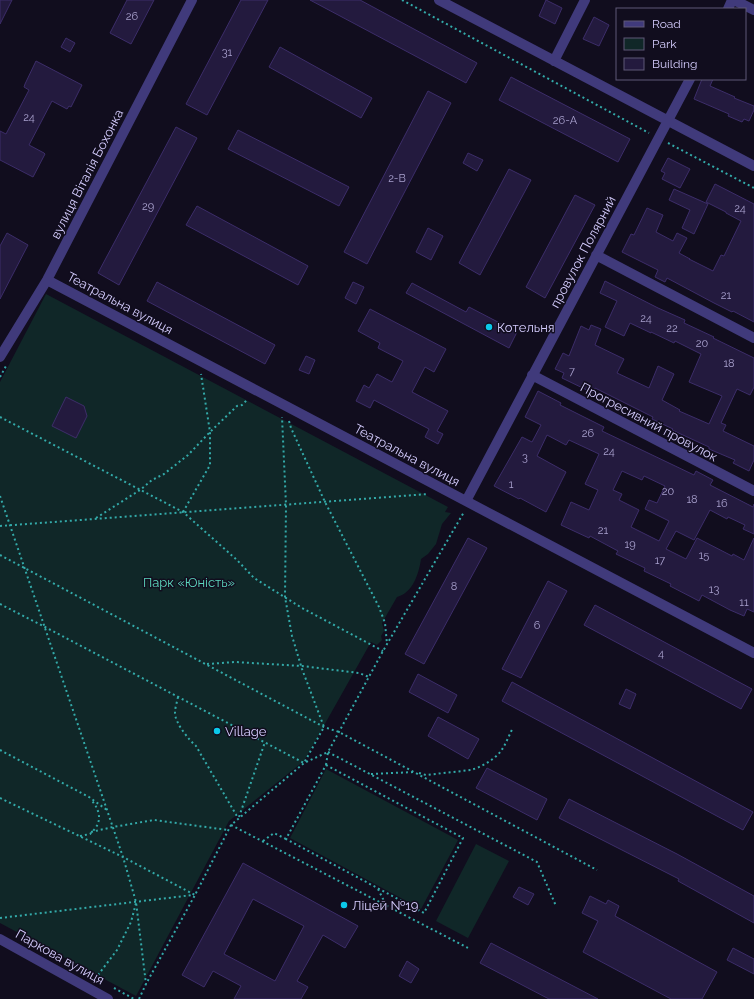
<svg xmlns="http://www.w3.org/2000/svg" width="754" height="999" font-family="Raleway,sans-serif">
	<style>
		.green { fill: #102728 }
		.building { fill: #231a3e; stroke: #3c2d69; fill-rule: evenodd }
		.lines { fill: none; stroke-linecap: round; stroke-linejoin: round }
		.path { stroke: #33aaa9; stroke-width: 2; stroke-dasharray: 2 3; stroke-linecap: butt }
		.street { stroke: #403a7b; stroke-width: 10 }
		.poi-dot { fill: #0bc9ea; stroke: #110d1e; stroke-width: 1.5 }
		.labels { text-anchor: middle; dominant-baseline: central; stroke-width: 3; stroke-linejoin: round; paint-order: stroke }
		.number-label { font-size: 11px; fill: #a8a0cd }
		.street-label { font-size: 13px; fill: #d4ccfd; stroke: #110d1e }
		.poi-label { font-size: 13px; fill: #d4ccfd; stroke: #110d1e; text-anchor: start }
		.park-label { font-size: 13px; fill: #5dd8bf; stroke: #110d1e }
	</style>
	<rect width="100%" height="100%" fill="#110d1e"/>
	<!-- green -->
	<path class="green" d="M46 294 448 507 445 512 451 513 442 524 436 544 428 554 421 559C419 573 413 593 397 597L382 623 384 631 381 636 382 640 377 645 371 642 304 761 229 821 136 996 0 923V382Z
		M326 769 458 840 421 909 290 838Z
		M476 844 509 861 468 938 436 921Z"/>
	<!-- building -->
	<path class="building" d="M0 0H12L0 24Z
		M127 0H154L131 44 110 33Z
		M241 0H268L207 115 186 104Z
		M310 0H360L477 63 466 83Z
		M546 0 562 8 555 24 539 16Z
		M594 17 609 25 599 46 583 39Z
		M66 38 75 43 70 52 61 47Z
		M280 47 372 98 361 118 269 67Z
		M36 61 82 85 71 107 69 106 67 109 52 101 29 145 44 153 45 154 33 177 0 160V131L6 134 29 90 24 87 25 84Z
		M511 77 630 139 618 162 499 100Z
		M702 79H713L710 86 735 97 734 98 754 106V110L749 121 744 119 742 122 728 116 729 114 694 99Z
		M428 91 451 103 367 264 344 252Z
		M176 127 197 138 119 285 98 273Z
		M238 130 349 187 339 206 228 149Z
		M468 153 483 160 477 171 463 163Z
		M668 158 690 169 680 188 662 179 665 173 661 171Z
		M509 169 531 180 480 275 459 263Z
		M715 184 754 204V322L733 311 732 312 714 303 667 278 665 282 655 277 658 270 622 252 631 234 634 235 647 208 663 215 656 232 673 241 677 233 687 238 679 253 690 259H689L713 271 721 255 724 256 741 221 726 213V212L706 202Z
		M674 189 708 204 694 234 682 228 690 210 669 200Z
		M575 195 595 205 545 298 526 287Z
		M197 206 308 266 298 285 186 225Z
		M428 228 443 236 431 260 416 252Z
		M7 233 28 245 0 299V246Z
		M605 281 658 308 685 320 684 323 714 337 713 338 754 358V387L750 395 737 389 721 423 726 425 723 431 754 446V460L749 471 733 463 735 460 709 449V447L672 430 673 429 652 419 653 417 595 388 593 393 562 378 564 373 555 369 563 353 569 356 581 326 589 330 591 325 601 329 595 345 624 359 617 373 649 388 658 366 674 374 662 400 680 410 679 411 709 424 722 396 689 382 701 354 675 341 674 343 651 332V333L630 323 624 336 605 327 617 301 600 293Z
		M157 282 275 345 265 364 147 301Z
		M353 282 364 287 356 304 345 298Z
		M412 283 466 312 469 307 517 332 509 348 406 293Z
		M370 309 446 349 434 372 425 367 412 392 448 411 437 431 443 434 438 444 425 437 429 429 374 400 370 408 356 401 364 385 369 388 377 374 392 382 403 361 378 348 380 343 358 331Z
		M306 356 315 360 309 374 299 370Z
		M538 391 561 403 560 405 604 427 602 431 694 475 696 471 713 480 710 485 753 507 754 504V534L743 529 745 525 728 517 727 519 710 510 694 540 676 531 666 549 686 559 697 538 732 556 733 554 744 560 754 538V612L747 609 744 616 730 610 702 595 699 601 670 586 671 584 644 571 645 568 616 554 618 551 590 536 589 538 561 525 571 502 589 510 598 490 585 484 599 454 569 440 566 445 547 435 537 456 566 472 546 512 520 498 519 499 494 486 522 437 532 442 541 425 525 417ZM622 471 642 480 644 476 665 486 657 503 649 500 645 509 669 521 659 541 631 527 639 510 619 500 622 494 613 490Z
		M66 397 84 406 87 416 76 438 52 426Z
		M468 538 487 548 424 664 405 654Z
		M548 581 567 591 521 678 502 669Z
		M595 605 752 689 741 709 584 625Z
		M418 674 457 695 448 713 409 692Z
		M512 682 753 812 743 830 502 701Z
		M626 689 636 694 630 709 619 704Z
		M438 717 479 739 468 759 428 736Z
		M487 768 547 799 537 820 476 788Z
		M569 799 677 854 754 896V923L678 881 679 879 559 818Z
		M243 863 358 926 345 948 323 935 297 981 308 987 301 999H234L241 986 213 971 204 987 182 975ZM253 899 304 926 275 981 224 954Z
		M519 887 534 894 528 905 513 897Z
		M590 896 606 904 608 900 619 906 615 916 717 972 702 999H671L583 952 598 921 582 913Z
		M491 943 598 999H549L480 963Z
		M733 948 754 959V974L727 960Z
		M407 961 419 969 411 983 399 976Z"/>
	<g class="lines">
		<!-- path -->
		<path class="path" d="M402 0 649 133
			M668 143 754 188
			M0 377 6 366
			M0 417 183 512 237 560 254 578 302 608 383 651
			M289 421 291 428 325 502 379 607 385 623 387 644
			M0 496 123 857 136 902 146 984
			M183 512 210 465V432L201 374
			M96 518 140 490 152 480 164 474 188 455 210 432 237 406 242 405 248 399
			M0 526 428 494
			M0 555 324 727 339 732 597 870
			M0 604 45 627 304 763 324 727 302 669 292 636 285 597 286 505 282 417
			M207 664 235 662 302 666 359 673 369 677
			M178 697C177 702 175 708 175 713 175 723 189 740 196 746L238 818
			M0 750 89 797 107 810
			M328 752 537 862 556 906
			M326 765 463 838 424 913 286 839Z
			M326 765 328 752 383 651 464 512
			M419 773 426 775 471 770C481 767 494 760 501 751 506 744 509 735 513 728
			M371 774 415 772
			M0 798 123 857 195 895
			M239 817 265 742
			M231 825 470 949
			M91 832 113 827 154 820 228 830
			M80 836 90 834C93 831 97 827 98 823 101 816 97 806 92 801
			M263 841 274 833 286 839
			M378 889 386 905
			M0 918 193 895
			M95 979 117 950 131 922 136 903
			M114 988 134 999
			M139 999 146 984 195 895 231 825 304 763 328 752"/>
		<!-- street -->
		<path class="street" d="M439 0 754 166
			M734 0 754 10
			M728 9 732 0
			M554 61 585 0
			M596 255 754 338
			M47 280 754 653
			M0 357 47 280 192 0
			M532 375 754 491
			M466 501 690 79
			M0 939 108 999"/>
	</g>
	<!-- markers -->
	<g class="poi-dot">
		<circle cx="489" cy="327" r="4"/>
		<circle cx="217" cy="731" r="4"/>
		<circle cx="344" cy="905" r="4"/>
	</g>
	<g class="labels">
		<!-- number labels -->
		<g class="number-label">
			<text x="132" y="16">26</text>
			<text x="227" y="52">31</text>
			<text x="29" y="117">24</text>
			<text x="565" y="120">26-А</text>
			<text x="397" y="178">2-В</text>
			<text x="148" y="206">29</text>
			<text x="740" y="208">24</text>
			<text x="726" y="295">21</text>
			<text x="646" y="318">24</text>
			<text x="672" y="328">22</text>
			<text x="702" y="343">20</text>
			<text x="729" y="363">18</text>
			<text x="572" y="371">7</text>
			<text x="588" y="433">26</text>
			<text x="609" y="451">24</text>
			<text x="525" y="457">3</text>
			<text x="511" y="484">1</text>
			<text x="668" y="491">20</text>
			<text x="692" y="499">18</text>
			<text x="722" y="503">16</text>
			<text x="603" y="530">21</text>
			<text x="630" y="544">19</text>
			<text x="704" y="555">15</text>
			<text x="660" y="560">17</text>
			<text x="454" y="586">8</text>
			<text x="714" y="589">13</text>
			<text x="744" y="602">11</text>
			<text x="537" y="625">6</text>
			<text x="661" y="653">4</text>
		</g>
		<!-- street labels -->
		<g class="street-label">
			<text transform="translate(87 174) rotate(-63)">вулиця Віталія Бохонка</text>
			<text transform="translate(583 252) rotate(-62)">провулок Полярний</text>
			<text transform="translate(120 303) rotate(28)">Театральна вулиця</text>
			<text transform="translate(649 422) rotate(28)">Прогресивний провулок</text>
			<text transform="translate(407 455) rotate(28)">Театральна вулиця</text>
			<text transform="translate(60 957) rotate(29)">Паркова вулиця</text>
		</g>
		<!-- poi labels -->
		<g class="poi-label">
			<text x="497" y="327">Котельня</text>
			<text x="225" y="731">Village</text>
			<text x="352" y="905">Ліцей №19</text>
		</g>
		<!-- park labels -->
		<g class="park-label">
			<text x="189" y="582">Парк «Юність»</text>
		</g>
	</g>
	<!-- legend -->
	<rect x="616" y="8" width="130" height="72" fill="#110d1e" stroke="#5f5977"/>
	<rect x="624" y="21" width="20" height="6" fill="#403a7b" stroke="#5f5977"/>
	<text x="652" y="28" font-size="12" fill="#d4ccfd">Road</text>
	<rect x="624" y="38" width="20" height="12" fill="#102728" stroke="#5f5977"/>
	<text x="652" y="48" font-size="12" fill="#d4ccfd">Park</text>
	<rect x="624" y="58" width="20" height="12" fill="#231a3e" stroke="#5f5977"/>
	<text x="652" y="68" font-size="12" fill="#d4ccfd">Building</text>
</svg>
